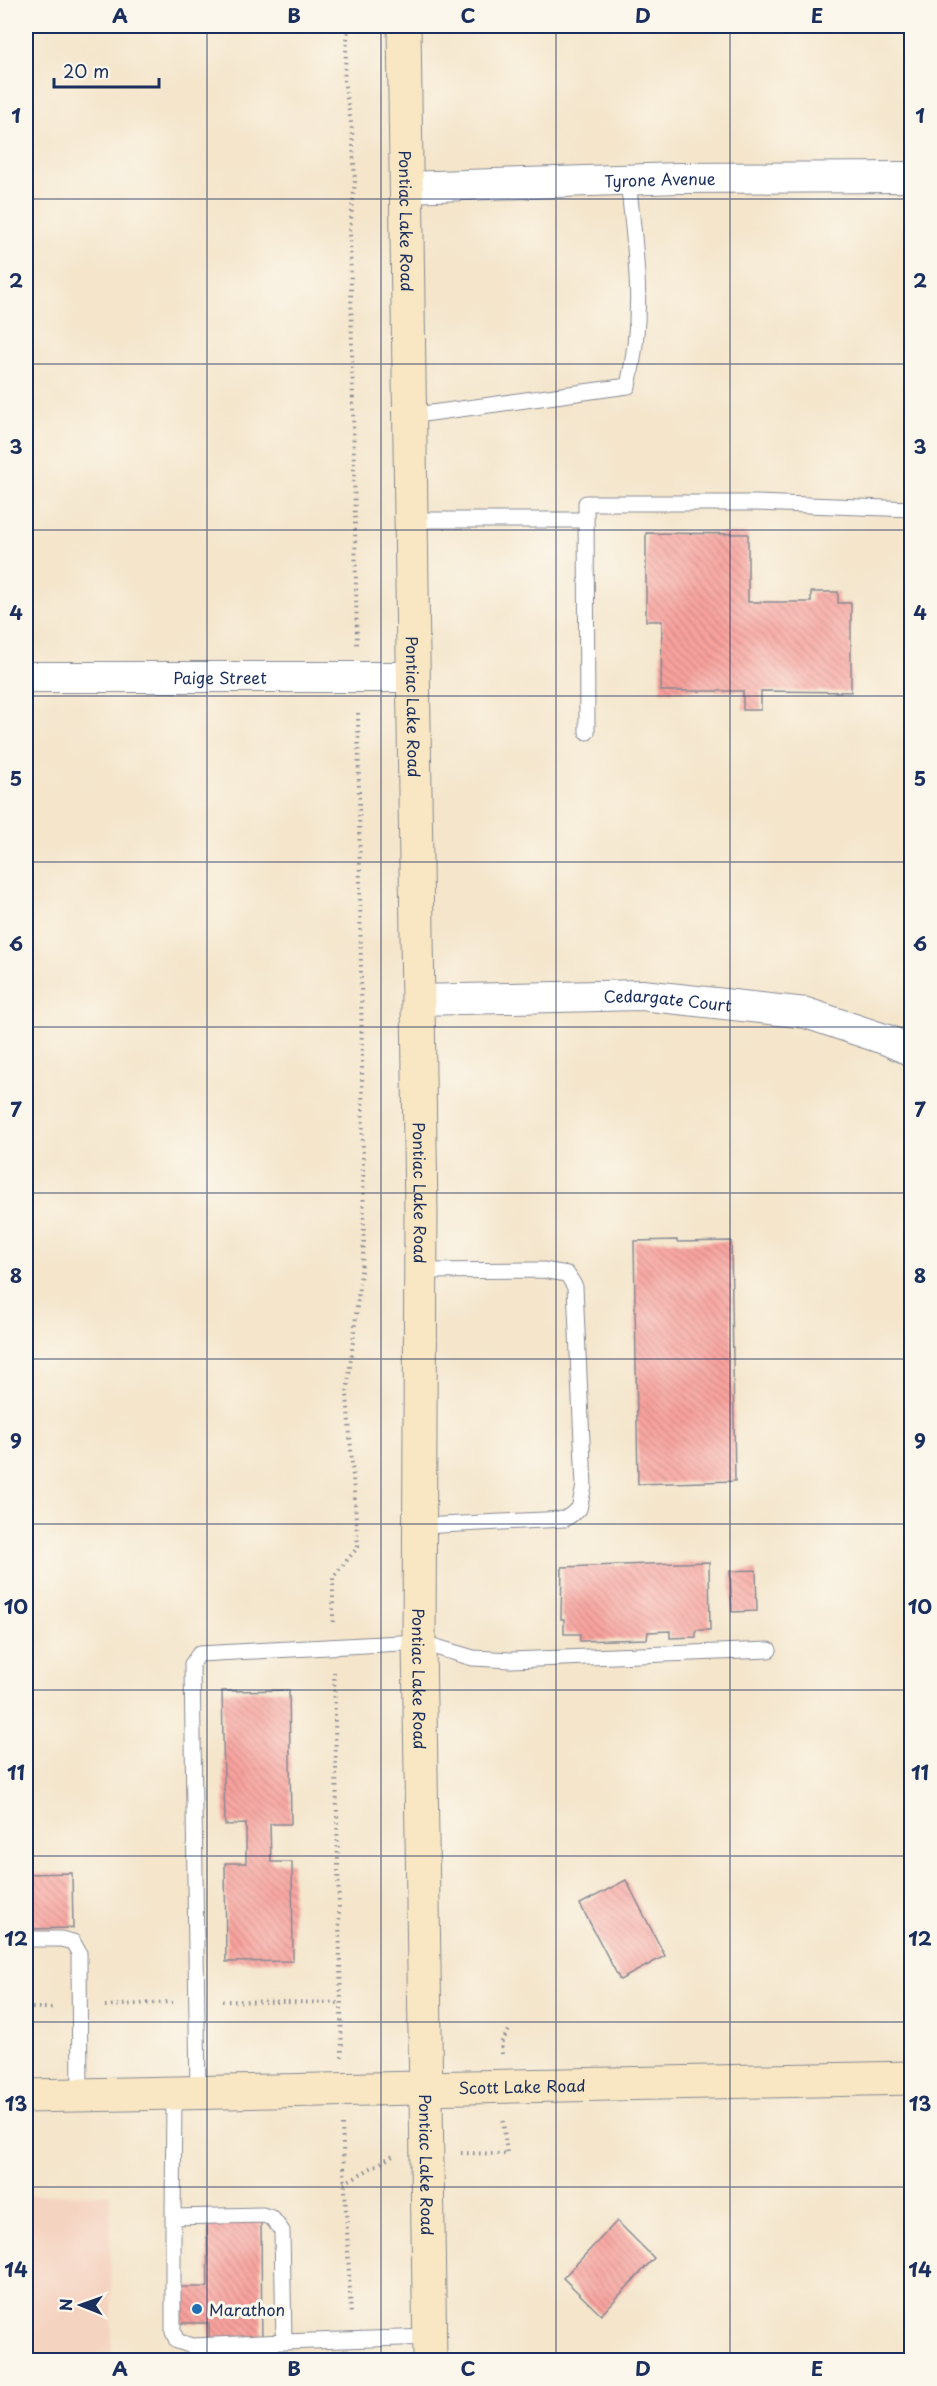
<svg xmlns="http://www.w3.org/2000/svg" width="937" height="2386" font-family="'Playpen Sans',sans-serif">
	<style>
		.built { fill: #f5d3c1 }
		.building { fill: url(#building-back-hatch) }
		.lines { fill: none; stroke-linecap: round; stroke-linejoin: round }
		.lane-casing { stroke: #888a94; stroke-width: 17 }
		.street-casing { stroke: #888a94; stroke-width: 32 }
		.secondary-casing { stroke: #888a94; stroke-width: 35 }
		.path { stroke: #888a94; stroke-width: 4; stroke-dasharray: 1.5 4.5; stroke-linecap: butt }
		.lane { stroke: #fff; stroke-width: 15 }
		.street { stroke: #fff; stroke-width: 30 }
		.secondary { stroke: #f9e7c3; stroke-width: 33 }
		.grid { fill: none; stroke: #1b2f5e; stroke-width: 1.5; stroke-opacity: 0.55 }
		.poi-dot { fill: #1f6fb2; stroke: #fbf7ec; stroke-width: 2 }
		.labels { text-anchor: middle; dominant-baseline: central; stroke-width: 6; stroke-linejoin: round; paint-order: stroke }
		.street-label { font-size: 16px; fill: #1b2f5e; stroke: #fbf7ec }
		.poi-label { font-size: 16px; fill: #1b2f5e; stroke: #fbf7ec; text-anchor: start }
		.neatline { fill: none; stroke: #1b2f5e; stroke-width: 2 }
		.grid-label { font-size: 20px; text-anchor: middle; font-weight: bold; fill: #1b2f5e }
	</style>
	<defs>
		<pattern id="building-back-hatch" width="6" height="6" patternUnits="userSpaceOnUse" patternTransform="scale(1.5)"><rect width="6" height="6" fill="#f9a29d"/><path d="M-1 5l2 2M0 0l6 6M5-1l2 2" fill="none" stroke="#c98483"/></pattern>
	</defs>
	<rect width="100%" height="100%" fill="#fbf7ec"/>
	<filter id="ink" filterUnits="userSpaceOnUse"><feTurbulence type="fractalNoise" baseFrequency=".0167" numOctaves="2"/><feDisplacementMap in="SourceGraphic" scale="12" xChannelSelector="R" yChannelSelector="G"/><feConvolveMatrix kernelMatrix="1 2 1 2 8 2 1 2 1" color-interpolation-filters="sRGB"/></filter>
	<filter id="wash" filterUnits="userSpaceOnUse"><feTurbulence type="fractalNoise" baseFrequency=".008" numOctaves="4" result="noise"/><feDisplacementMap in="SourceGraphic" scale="24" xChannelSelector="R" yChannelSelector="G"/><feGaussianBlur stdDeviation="1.35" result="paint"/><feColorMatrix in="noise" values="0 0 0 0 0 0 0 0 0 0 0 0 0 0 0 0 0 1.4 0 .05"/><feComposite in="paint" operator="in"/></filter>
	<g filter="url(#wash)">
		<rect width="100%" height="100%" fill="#f4e5cb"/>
		<!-- built -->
		<path class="built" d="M110 2194 112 2360H26V2195Z"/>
		<g id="blocks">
			<!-- building -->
			<path class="building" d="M646 533 748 534V602H811V592H838V603H851V692L761 691V710H743V691H661L662 621H646Z
				M677 1240V1242L731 1241 735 1481 638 1484 634 1241Z
				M709 1562 710 1630H696V1637L670 1638V1631L648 1632 647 1639 580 1641V1634H564V1619H561L562 1567Z
				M756 1570 757 1611 732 1612 730 1571Z
				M289 1690 291 1824H270L271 1862H292L293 1961 226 1962 225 1863H246V1824L225 1825 222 1691Z
				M72 1873 73 1928 26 1929V1874Z
				M626 1880 665 1956 620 1980 580 1904Z
				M207 2219H261L262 2360H209V2323H180V2287H208Z
				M617 2221 654 2258 601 2315 563 2278Z"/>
		</g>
	</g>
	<g filter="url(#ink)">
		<use href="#blocks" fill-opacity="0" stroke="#888a94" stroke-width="1.5"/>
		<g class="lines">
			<defs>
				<path id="lane" d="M409 416 628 386C645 311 636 255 628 180
					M410 520H586
					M587 732 586 503H756L912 509
					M420 1526 565 1519 579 1509 584 1486 575 1287 567 1274 543 1270 420 1271
					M26 1939H61L73 1942 79 1953 80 2095
					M174 2093 173 2217 263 2215 272 2218 282 2231 284 2342 430 2337
					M198 2093 192 1664 199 1654 419 1642 473 1658 511 1660 769 1650
					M173 2217V2332L177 2341 192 2346 284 2342"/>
				<g id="street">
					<path id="s1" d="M406 187 679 178 912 177"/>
					<path id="s2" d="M26 677H412"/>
					<path id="s3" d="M418 1000 642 995 806 1013 887 1040 912 1051"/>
				</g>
				<g id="secondary">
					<path id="s4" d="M404 26 421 1213 419 1642 430 2360"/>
					<path id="s5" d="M26 2096 912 2078"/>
				</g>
			</defs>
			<!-- lane casing -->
			<use href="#lane" class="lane-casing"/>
			<!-- street casing -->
			<use href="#street" class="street-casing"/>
			<!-- secondary casing -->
			<use href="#secondary" class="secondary-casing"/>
			<!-- path -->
			<path class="path" d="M348 26 344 81 352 129 355 181 350 229 357 645
				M333 1622V1577L358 1547 347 1394 364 1245 358 710
				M334 1672 342 2057
				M222 2001 341 2003
				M105 2006 172 2002
				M26 2008H55
				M502 2054 501 2043 511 2027
				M342 2125 351 2315
				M461 2153 507 2154 503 2121
				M344 2183 393 2156"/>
			<!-- lane -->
			<use href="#lane" class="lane"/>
			<!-- street -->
			<use href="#street" class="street"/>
			<!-- secondary -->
			<use href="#secondary" class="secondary"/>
		</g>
	</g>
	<!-- grid -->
	<path class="grid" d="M207 26V2360M381 26V2360M556 26V2360M730 26V2360M26 199H912M26 364H912M26 530H912M26 696H912M26 862H912M26 1027H912M26 1193H912M26 1359H912M26 1524H912M26 1690H912M26 1856H912M26 2022H912M26 2187H912"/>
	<!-- markers -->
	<circle class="poi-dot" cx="197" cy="2309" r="6"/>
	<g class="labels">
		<!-- street labels -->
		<g class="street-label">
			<text stroke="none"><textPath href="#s1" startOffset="254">Tyrone Avenue</textPath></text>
			<text stroke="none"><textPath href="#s4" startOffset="195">Pontiac Lake Road</textPath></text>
			<text stroke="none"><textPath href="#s2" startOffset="194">Paige Street</textPath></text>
			<text stroke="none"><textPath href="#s4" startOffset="681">Pontiac Lake Road</textPath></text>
			<text stroke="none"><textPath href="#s3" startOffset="250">Cedargate Court</textPath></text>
			<text stroke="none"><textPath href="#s4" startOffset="1167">Pontiac Lake Road</textPath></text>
			<text stroke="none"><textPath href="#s4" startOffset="1653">Pontiac Lake Road</textPath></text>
			<text stroke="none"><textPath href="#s5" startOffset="496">Scott Lake Road</textPath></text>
			<text stroke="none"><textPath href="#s4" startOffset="2139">Pontiac Lake Road</textPath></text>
		</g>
		<!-- poi labels -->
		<g class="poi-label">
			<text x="209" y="2309">Marathon</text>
		</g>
	</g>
	<!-- margin -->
	<rect width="937" height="2386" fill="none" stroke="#fbf7ec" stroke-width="66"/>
	<!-- north arrow -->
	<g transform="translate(81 2305) rotate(271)" stroke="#fbf7ec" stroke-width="4.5" paint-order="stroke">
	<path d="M0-4.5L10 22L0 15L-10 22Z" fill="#1b2f5e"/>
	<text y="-9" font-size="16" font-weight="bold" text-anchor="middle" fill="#1b2f5e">N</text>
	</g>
	<!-- scale -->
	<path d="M54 78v9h105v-9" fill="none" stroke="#1b2f5e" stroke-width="3"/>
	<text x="63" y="78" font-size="18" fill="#1b2f5e" stroke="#fbf7ec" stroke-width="4.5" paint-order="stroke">20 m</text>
	<rect x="33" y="33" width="871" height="2320" class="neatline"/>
	<g class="grid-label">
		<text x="120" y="23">A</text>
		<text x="294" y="23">B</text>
		<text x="468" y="23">C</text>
		<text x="643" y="23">D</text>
		<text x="817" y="23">E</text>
		<text x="16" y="123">1</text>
		<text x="920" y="123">1</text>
		<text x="16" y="288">2</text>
		<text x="920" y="288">2</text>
		<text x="16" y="454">3</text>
		<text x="920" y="454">3</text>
		<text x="16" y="620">4</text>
		<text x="920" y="620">4</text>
		<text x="16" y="786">5</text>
		<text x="920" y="786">5</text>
		<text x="16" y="951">6</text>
		<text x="920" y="951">6</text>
		<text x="16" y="1117">7</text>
		<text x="920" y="1117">7</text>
		<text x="16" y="1283">8</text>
		<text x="920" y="1283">8</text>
		<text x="16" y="1448">9</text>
		<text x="920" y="1448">9</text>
		<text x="16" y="1614">10</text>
		<text x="920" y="1614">10</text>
		<text x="16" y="1780">11</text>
		<text x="920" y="1780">11</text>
		<text x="16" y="1946">12</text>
		<text x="920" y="1946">12</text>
		<text x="16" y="2111">13</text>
		<text x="920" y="2111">13</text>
		<text x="16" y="2277">14</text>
		<text x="920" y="2277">14</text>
		<text x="120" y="2376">A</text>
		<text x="294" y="2376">B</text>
		<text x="468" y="2376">C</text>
		<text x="643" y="2376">D</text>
		<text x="817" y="2376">E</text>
	</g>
</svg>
